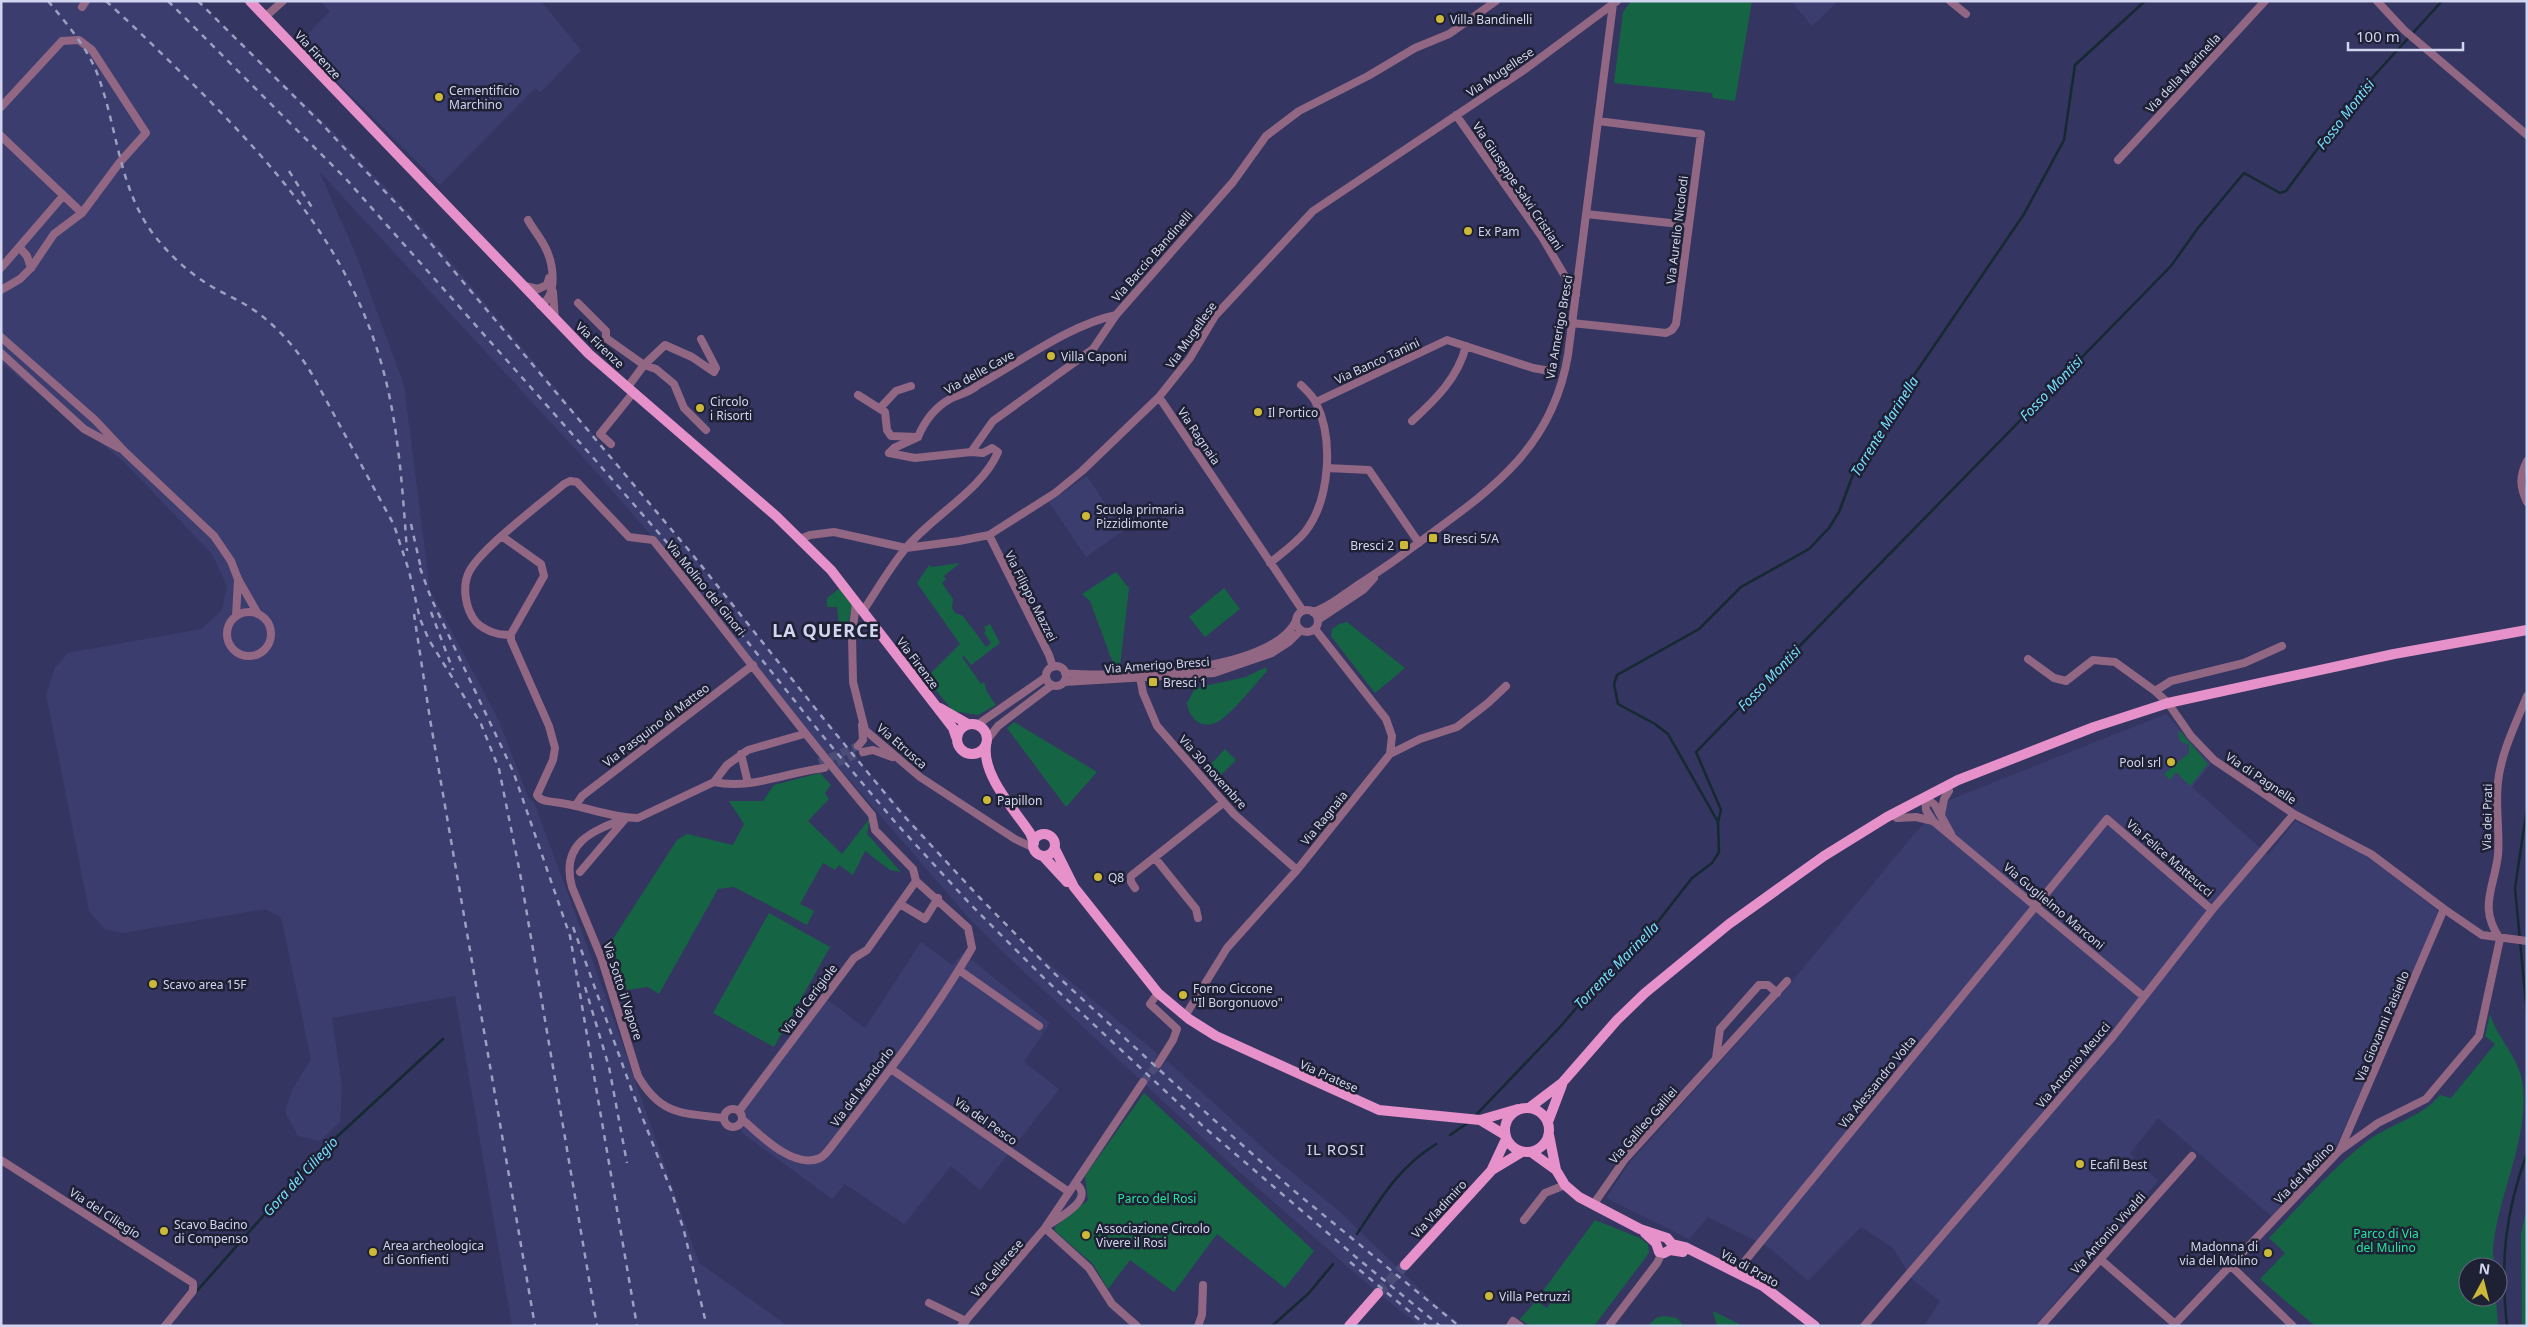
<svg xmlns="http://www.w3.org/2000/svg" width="2528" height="1327" font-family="'Noto Sans',sans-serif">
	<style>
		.built { fill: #3c3d6f }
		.green { fill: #156544 }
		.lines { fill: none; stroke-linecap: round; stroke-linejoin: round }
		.stream { stroke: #142930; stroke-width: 2.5 }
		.minor-tunnel { stroke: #4c4d76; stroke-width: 8; stroke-dasharray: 8 4; stroke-linecap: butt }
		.major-tunnel { stroke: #4c4d76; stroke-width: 10; stroke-dasharray: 10 5; stroke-linecap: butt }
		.minor { stroke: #926783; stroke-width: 8 }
		.major { stroke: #e691c9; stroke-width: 10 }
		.rail { stroke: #9d9fc0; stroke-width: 2.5; stroke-dasharray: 6 6; stroke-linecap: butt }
		.poi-dot { fill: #ccb938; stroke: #1e2034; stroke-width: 2 }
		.labels { text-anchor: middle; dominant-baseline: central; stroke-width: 5; stroke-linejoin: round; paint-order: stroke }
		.poi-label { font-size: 12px; fill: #d2d5f0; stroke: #1e2034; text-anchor: start }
		.street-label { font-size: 12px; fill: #d2d5f0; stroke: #1e2034 }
		.park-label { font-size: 12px; fill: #23e69d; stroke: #1e2034 }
		.water-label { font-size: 14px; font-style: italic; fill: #77dfff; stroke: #1e2034 }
		.quarter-label { font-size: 15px; letter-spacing: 1px; fill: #d2d5f0; stroke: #1e2034 }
		.district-label { font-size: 18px; font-weight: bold; letter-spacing: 1px; fill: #d2d5f0; stroke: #1e2034 }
	</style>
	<rect width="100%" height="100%" fill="#343561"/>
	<!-- built -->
	<path class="built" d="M1 1H198L329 127 413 217 534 362 869 772 1006 928 1158 1054 1155 1061 1161 1067 1167 1061 1271 1155 1341 1213 1433 1302 1462 1326H1420L1378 1293 1237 1170 1009 958 968 917 809 733 650 534 591 466 319 171 355 252 404 385 430 590 499 721 529 799 534 802 604 992 699 1263 788 1326H512L455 996 332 1018 342 1087 340 1122 320 1141 298 1136 285 1112 292 1090 311 1059 281 917 265 909 122 933 105 929 89 911 46 694 55 668 68 653 201 629 222 610 227 586 212 554 123 461 1 363Z
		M320 1H541L581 50 541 92 535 88 440 185 299 43 330 11Z
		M1791 1H1838L1812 26Z
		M1087 476 1123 531 1086 557 1049 502Z
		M2166 714 2211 764 2192 787 2268 855 2295 821 2373 859 2439 912 2336 1147 2271 1216 2158 1118 2130 1154 2158 1181 2035 1326H1924L1940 1301 1913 1280 1893 1248 1861 1227 1808 1281 1770 1248 1708 1217 1689 1239 1606 1198 1630 1162 1790 984 1916 832 1944 802Z
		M921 942 952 965 963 953 1050 1023 1024 1062 1059 1089 980 1190 951 1166 904 1224 845 1184 832 1199 741 1132 740 1102 820 994 865 1028Z"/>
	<!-- green -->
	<path class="green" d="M1631 1H1752L1735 101 1713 98 1712 93 1614 83 1623 12Z
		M960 563 944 576 946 579 942 583 953 599 952 608 955 613 963 616 986 647 991 643 984 633 986 631 984 627 990 624 1000 643 971 665 964 656 962 657 981 684 984 682 987 692 996 705 978 715 953 711 926 678 960 644 917 583 929 565 932 567Z
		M1116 572 1129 588 1120 666H1114L1090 601 1082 594Z
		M840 588 852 605 848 627 839 626 837 607H827V598Z
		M1224 588 1240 609 1205 637 1189 617Z
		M1347 622 1405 668 1375 693 1331 636 1332 629 1339 624Z
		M1266 667 1267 671C1257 682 1229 717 1217 722 1201 730 1189 718 1187 703L1195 688 1246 677Z
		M1014 722 1097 772 1066 807 1007 728Z
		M2180 731 2208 764 2190 786 2176 772 2170 780 2164 774 2189 753V745L2180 741 2178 732Z
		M1225 749 1236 760 1220 776 1209 766Z
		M820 773 831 785 825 793 829 799 808 821 842 854 870 818 867 834 901 872 890 870 865 851 853 875 839 865 835 870 823 863 800 904 814 911 807 925 734 887 718 889 659 994 648 987 627 990 611 942 677 840 687 834 733 845 744 824 729 801H763L774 785Z
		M769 913 830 947 774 1047 713 1013Z
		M2490 1014C2498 1040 2520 1058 2523 1086 2528 1138 2501 1190 2494 1240 2492 1249 2494 1258 2494 1267H2468V1297H2496L2498 1326H2315L2260 1279 2285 1253 2269 1238C2300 1205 2330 1171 2366 1142 2389 1124 2421 1118 2440 1095L2451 1098 2495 1044 2485 1036Z
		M1144 1093 1314 1251 1285 1288 1217 1234 1174 1292 1130 1260 1108 1289 1093 1264 1055 1231V1227L1088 1200 1085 1176Z
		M2527 1206V1326H2522L2521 1234Z
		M1595 1220 1640 1238 1648 1244 1649 1252 1646 1257 1594 1326H1530L1520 1319 1536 1301 1547 1308 1553 1299 1543 1291Z
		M1713 1311 1743 1326H1717Z
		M1663 1316 1677 1318 1684 1326H1648L1656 1318Z"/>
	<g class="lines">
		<!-- stream -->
		<path class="stream" d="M2527 808 2515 888 2527 1014
			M1718 822 1721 810 1696 752 2171 266 2198 228 2244 173 2280 193 2286 191 2362 89 2442 1
			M1475 1116 1561 1026 1599 981 1642 942 1692 878 1712 863 1719 852 1718 822 1668 734 1655 724 1618 704 1614 684 1617 675 1699 629 1741 587 1809 549 1829 528 1839 512 1857 464 1908 384 2024 214 2064 140 2075 65 2145 1
			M1450 1135 1469 1122
			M1357 1234C1381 1198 1398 1168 1436 1144
			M196 1292 316 1156 443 1039
			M1272 1326 1309 1293 1333 1264
			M2507 1326C2500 1261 2505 1214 2527 1153"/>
		<!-- minor-tunnel -->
		<path class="minor-tunnel" d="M819 762 858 746
			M826 767 863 752
			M1143 1082 1158 1064"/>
		<!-- major-tunnel -->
		<path class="major-tunnel" d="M1378 1293 1405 1265"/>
		<!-- minor -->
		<path class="minor" d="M1950 1 1966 14
			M2377 1 2404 30 2527 135
			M82 7 86 1
			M265 17 283 1
			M1 107 62 41 79 40 92 50 146 133 120 162 82 213
			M1456 115 1542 237 1576 295
			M1 136 82 213 54 234 31 268 20 279 1 290
			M2118 160 2265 1
			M1586 214 1689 225
			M528 220C533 229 540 237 545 247 553 262 559 296 540 305
			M20 248 27 256 31 268
			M1 268 63 196
			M525 286 538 289 547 285 549 278
			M553 292 555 320
			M578 303 606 331V338L644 365 656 369 674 384 684 408 706 430
			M1572 323 1666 333 1672 330 1676 324 1701 134 1598 121
			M1 337 95 420 125 452 214 536 231 561 238 579 258 614
			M1 353 84 429 119 448
			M627 388 644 365 665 345 692 357 714 372 716 368 701 339
			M858 395 885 412 887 430 891 436 918 437
			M1159 397 1303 611
			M1316 402 1447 340 1533 368 1550 371
			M881 407 896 391 911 386
			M1412 421C1435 400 1458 378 1466 346
			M918 437C925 420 934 408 950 399 960 394 969 393 978 385 1020 362 1069 325 1116 315
			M611 444 600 434 633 393
			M971 452 993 421 1093 349 1116 315 1233 182 1266 136 1299 111 1368 76 1415 48 1449 34 1496 1
			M889 453 894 448 916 438
			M2527 461C2519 477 2520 487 2527 502
			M1327 468 1369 470 1419 543
			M989 535 1049 655 1053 667
			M503 537 541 564 544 576 511 634
			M800 539 810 535 834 532 906 548 959 541 989 535 1055 493 1082 471 1159 397 1190 358 1215 316 1313 211 1524 70 1617 1
			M1270 563C1282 553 1295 544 1305 532 1330 500 1334 439 1316 403 1313 396 1306 390 1301 385
			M856 603 852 635 853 682 865 730 920 777 1015 839 1034 848
			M1296 621a11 11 0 1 1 22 0a11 11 0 1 1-22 0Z
			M863 611C877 590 890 567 906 548 931 517 983 489 998 452L992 448 983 453 971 452 915 458 889 453
			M1313 612C1330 607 1341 596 1355 587 1373 575 1389 565 1406 552 1481 496 1551 456 1568 355L1613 4
			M227 634a22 22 0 1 1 44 0a22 22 0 1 1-44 0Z
			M236 616 238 581
			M1318 620 1363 590 1374 578
			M2028 659 2054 678 2066 681 2093 660 2115 662 2155 691 2168 703 2191 736 2214 760 2294 814 2371 854 2444 909 2482 935 2527 941
			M1046 676a10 10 0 1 1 20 0a10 10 0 1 1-20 0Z
			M1139 672 1143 693 1157 726 1234 814 1297 870
			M1065 673C1118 678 1270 673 1296 621
			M1064 682 1214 673 1272 653 1289 642 1301 630
			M2155 691 2171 681 2244 663 2282 646
			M977 725 1046 677
			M987 740 998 726 1052 685
			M858 746 863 740 862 725
			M863 752 873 750 892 757
			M741 754 748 783
			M1390 754 1420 739 1457 727 1488 703 1506 686
			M714 782C751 790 787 772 824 768
			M576 805 582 796 753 665
			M1941 815 1944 799 1949 791
			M626 818C592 831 560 843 572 887L601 957 638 1076C661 1116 683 1113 724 1118
			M1897 818 1916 817 1933 821
			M1951 834 1935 805 1925 797 1926 810 1933 821 2143 996
			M1155 858 1196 909 1198 918
			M580 872 626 818
			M1135 888 1131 882V876L1223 803
			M900 904 925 919 938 898
			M2500 939C2478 907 2494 889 2498 855 2500 831 2495 806 2498 782 2501 753 2516 723 2527 696
			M959 970 1039 1026
			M1185 1016 1227 948 1297 870 1390 754 1392 736 1386 719 1315 629
			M1716 1058 1720 1029 1759 985H1768L1777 993
			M1158 1064 1173 1040 1177 1029 1150 1004 1158 993
			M891 1069 1069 1192
			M724 1118a9 9 0 1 1 18 0a9 9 0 1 1-18 0Z
			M739 1111 854 958 867 950 916 881
			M742 1119C760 1135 794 1170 820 1158 824 1156 828 1151 831 1147 880 1083 931 1018 972 948L968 928 916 881 913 869 875 830 872 815C796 725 727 631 653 540L629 537 577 482 570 481 564 484C542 503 481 548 469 572 462 586 465 609 476 622 484 630 500 637 511 634V640L549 726 555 748 553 760 537 795C540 801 547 801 554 802 582 805 610 818 638 818L714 782 727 765 748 750 804 734
			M2340 1150 2444 909
			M1 1160 193 1283V1291L165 1326
			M1593 1205 1625 1159 1787 981
			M1524 1220 1545 1193 1565 1185
			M1050 1224C1062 1216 1096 1198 1075 1183
			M1045 1228 1089 1268 1112 1304 1137 1326
			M2100 1259 2175 1324
			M2230 1265 2293 1326
			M1736 1272 2107 819 2212 910
			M929 1303 966 1321
			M961 1326 1045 1228 1143 1082
			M1198 1326 1202 1315 1203 1285
			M1510 1326 1513 1321 1520 1326
			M1609 1326 1657 1263 1662 1253
			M1864 1326 2111 1039 2212 910 2294 814
			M2041 1326 2192 1156
			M2173 1326 2339 1151 2378 1123 2426 1099 2479 1036 2500 939"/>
		<!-- major -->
		<path class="major" d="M250 1 589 354 776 516 831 570 953 728 956 737
			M940 708 968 724
			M957 739a15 15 0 1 1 30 0a15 15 0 1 1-30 0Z
			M986 746C982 775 1014 809 1030 833L1034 843
			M1033 845a11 11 0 1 1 22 0a11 11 0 1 1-22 0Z
			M1055 849 1074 887 1158 993 1189 1019 1216 1036 1379 1110 1480 1120 1518 1109
			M1043 856 1067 882
			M1505 1130a22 22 0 1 1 44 0a22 22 0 1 1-44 0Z
			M1529 1108 1562 1083 1617 1020 1645 993 1729 924 1824 856 1887 817 1958 780 2094 727 2168 703 2394 654 2527 630
			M1480 1120 1505 1135
			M1548 1122 1562 1085
			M1549 1135 1556 1170
			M1531 1152 1556 1170 1565 1185 1579 1197 1640 1229 1667 1238 1672 1244 1685 1247 1763 1286 1815 1326
			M1492 1170 1522 1152
			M1645 1233 1656 1243 1659 1252 1664 1253 1670 1250 1683 1252
			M1405 1265 1491 1171 1506 1139
			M1349 1326 1378 1293"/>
		<!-- rail -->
		<path class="rail" d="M48 1C67 24 86 46 97 73 117 125 118 184 151 231 165 250 183 268 203 281 220 293 241 300 258 313 281 330 299 352 313 376L394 525 409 571 420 619 429 640 481 724 499 769 520 873 597 1326
			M106 1C138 30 168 60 199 90 275 167 341 241 376 346 398 412 402 483 407 551
			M168 1 346 179 597 462 683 561 822 735 895 822 971 905 1047 981 1205 1128 1357 1258 1440 1326
			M198 1 320 122 406 214 692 554 831 728 903 815 980 898 1055 974 1213 1119 1293 1190 1459 1326
			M289 171 313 209
			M411 524 422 573
			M420 568 431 598 513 771 570 936 637 1326
			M431 612 453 670
			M414 614 430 719 535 1326
			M573 927 632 1091 671 1190 684 1231 705 1319
			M585 987 609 1067 627 1163
			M1350 1262 1427 1326"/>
	</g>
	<!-- markers -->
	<g class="poi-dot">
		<circle cx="1440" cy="19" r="5"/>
		<circle cx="439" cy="97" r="5"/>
		<circle cx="1468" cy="231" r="5"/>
		<circle cx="1051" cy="356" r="5"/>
		<circle cx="700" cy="408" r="5"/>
		<circle cx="1258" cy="412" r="5"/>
		<circle cx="1086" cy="516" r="5"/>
		<rect x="1428" y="533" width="10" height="10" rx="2.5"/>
		<rect x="1399" y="540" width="10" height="10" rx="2.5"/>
		<rect x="1148" y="677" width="10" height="10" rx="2.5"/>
		<circle cx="2171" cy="762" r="5"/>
		<circle cx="987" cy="800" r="5"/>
		<circle cx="1098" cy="877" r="5"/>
		<circle cx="153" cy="984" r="5"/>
		<circle cx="1183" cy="995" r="5"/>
		<circle cx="2080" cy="1164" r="5"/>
		<circle cx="164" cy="1231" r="5"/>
		<circle cx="1086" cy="1235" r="5"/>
		<circle cx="373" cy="1252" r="5"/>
		<circle cx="2268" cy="1253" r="5"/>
		<circle cx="1489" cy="1296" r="5"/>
	</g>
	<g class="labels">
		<!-- poi labels -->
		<g class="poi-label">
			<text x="1450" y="19">Villa Bandinelli</text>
			<text x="449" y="90">Cementificio<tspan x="449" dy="14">Marchino</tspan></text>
			<text x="1478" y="231">Ex Pam</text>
			<text x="1061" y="356">Villa Caponi</text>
			<text x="710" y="401">Circolo<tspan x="710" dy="14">i Risorti</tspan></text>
			<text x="1268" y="412">Il Portico</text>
			<text x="1096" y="509">Scuola primaria<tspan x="1096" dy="14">Pizzidimonte</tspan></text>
			<text x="1443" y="538">Bresci 5/A</text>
			<text x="1394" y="545" text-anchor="end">Bresci 2</text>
			<text x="1163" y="682">Bresci 1</text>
			<text x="2161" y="762" text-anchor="end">Pool srl</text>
			<text x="997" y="800">Papillon</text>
			<text x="1108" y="877">Q8</text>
			<text x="163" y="984">Scavo area 15F</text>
			<text x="1193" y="988">Forno Ciccone<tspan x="1193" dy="14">"Il Borgonuovo"</tspan></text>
			<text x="2090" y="1164">Ecafil Best</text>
			<text x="174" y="1224">Scavo Bacino<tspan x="174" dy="14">di Compenso</tspan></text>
			<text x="1096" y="1228">Associazione Circolo<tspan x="1096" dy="14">Vivere il Rosi</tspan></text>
			<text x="383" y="1245">Area archeologica<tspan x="383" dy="14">di Gonfienti</tspan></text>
			<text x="2258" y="1246" text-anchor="end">Madonna di<tspan x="2258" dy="14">via del Molino</tspan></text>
			<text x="1499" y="1296">Villa Petruzzi</text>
		</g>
		<!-- street labels -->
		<g class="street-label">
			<text transform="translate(318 55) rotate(47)">Via Firenze</text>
			<text transform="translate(1500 72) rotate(-34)">Via Mugellese</text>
			<text transform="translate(2183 73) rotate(-47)">Via della Marinella</text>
			<text transform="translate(1518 186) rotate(56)">Via Giuseppe Salvi Cristiani</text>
			<text transform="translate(1677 230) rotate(-83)">Via Aurelio Nicolodi</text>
			<text transform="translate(1152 256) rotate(-49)">Via Baccio Bandinelli</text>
			<text transform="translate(1559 327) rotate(-80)">Via Amerigo Bresci</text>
			<text transform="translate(1191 335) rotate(-55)">Via Mugellese</text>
			<text transform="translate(600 345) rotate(43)">Via Firenze</text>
			<text transform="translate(1377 361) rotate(-25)">Via Banco Tanini</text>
			<text transform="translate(979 372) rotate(-29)">Via delle Cave</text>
			<text transform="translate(1199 436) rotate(56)">Via Ragnaia</text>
			<text transform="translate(706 588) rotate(51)">Via Molino del Ginori</text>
			<text transform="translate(1031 596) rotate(63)">Via Filippo Mazzei</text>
			<text transform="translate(918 663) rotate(53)">Via Firenze</text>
			<text transform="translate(1157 665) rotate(-4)">Via Amerigo Bresci</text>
			<text transform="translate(656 725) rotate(-37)">Via Pasquino di Matteo</text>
			<text transform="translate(902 746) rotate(41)">Via Etrusca</text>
			<text transform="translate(1213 772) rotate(48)">Via 30 novembre</text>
			<text transform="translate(2261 778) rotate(34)">Via di Pagnelle</text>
			<text transform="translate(2487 817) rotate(-89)">Via dei Prati</text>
			<text transform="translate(1324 818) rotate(-51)">Via Ragnaia</text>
			<text transform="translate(2170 858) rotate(41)">Via Felice Matteucci</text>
			<text transform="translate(2054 906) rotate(40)">Via Guglielmo Marconi</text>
			<text transform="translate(623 991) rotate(72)">Via Sotto il Vapore</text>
			<text transform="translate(809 999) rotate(-53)">Via di Cerigiole</text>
			<text transform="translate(2382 1026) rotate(-67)">Via Giovanni Paisiello</text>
			<text transform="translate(2073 1065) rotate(-50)">Via Antonio Meucci</text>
			<text transform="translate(1329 1076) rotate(24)">Via Pratese</text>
			<text transform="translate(1877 1082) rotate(-51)">Via Alessandro Volta</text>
			<text transform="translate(862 1087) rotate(-53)">Via del Mandorlo</text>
			<text transform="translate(986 1121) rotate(35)">Via del Pesco</text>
			<text transform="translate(1643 1125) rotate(-49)">Via Galileo Galilei</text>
			<text transform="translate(2304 1173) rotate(-46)">Via del Molino</text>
			<text transform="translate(1439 1209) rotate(-47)">Via Vladimiro</text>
			<text transform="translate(105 1213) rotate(33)">Via del Ciliegio</text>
			<text transform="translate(2108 1233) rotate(-48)">Via Antonio Vivaldi</text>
			<text transform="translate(997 1268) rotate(-49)">Via Cellerese</text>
			<text transform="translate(1750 1268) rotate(29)">Via di Prato</text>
		</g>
		<!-- park labels -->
		<g class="park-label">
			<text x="1157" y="1198">Parco del Rosi</text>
			<text x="2386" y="1233">Parco di Via<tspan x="2386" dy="14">del Mulino</tspan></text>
		</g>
		<!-- water labels -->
		<g class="water-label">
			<text transform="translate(2345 114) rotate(-52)">Fosso Montisi</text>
			<text transform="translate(2051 388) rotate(-46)">Fosso Montisi</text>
			<text transform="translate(1884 426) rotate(-58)">Torrente Marinella</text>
			<text transform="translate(1769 678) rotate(-46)">Fosso Montisi</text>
			<text transform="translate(1616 965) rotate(-46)">Torrente Marinella</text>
			<text transform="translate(300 1176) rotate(-47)">Gora del Ciliegio</text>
		</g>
		<!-- quarter labels -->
		<g class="quarter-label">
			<text x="1336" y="1149">IL ROSI</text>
		</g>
		<!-- district labels -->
		<g class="district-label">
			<text x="826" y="630">LA QUERCE</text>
		</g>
	</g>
	<!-- border -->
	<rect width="2528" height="1327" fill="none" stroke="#d2d5f0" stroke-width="5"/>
	<!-- north arrow -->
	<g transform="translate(2483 1282) rotate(7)"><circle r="24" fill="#1e2034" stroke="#66687f"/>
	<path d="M0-4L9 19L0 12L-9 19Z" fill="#ccb938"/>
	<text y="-8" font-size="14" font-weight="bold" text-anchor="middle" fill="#d2d5f0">N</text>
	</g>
	<!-- scale -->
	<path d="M2348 42v8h115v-8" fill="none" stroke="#d2d5f0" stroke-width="2.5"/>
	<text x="2356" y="42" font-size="15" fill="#d2d5f0" stroke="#1e2034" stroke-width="4" paint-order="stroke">100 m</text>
</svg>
